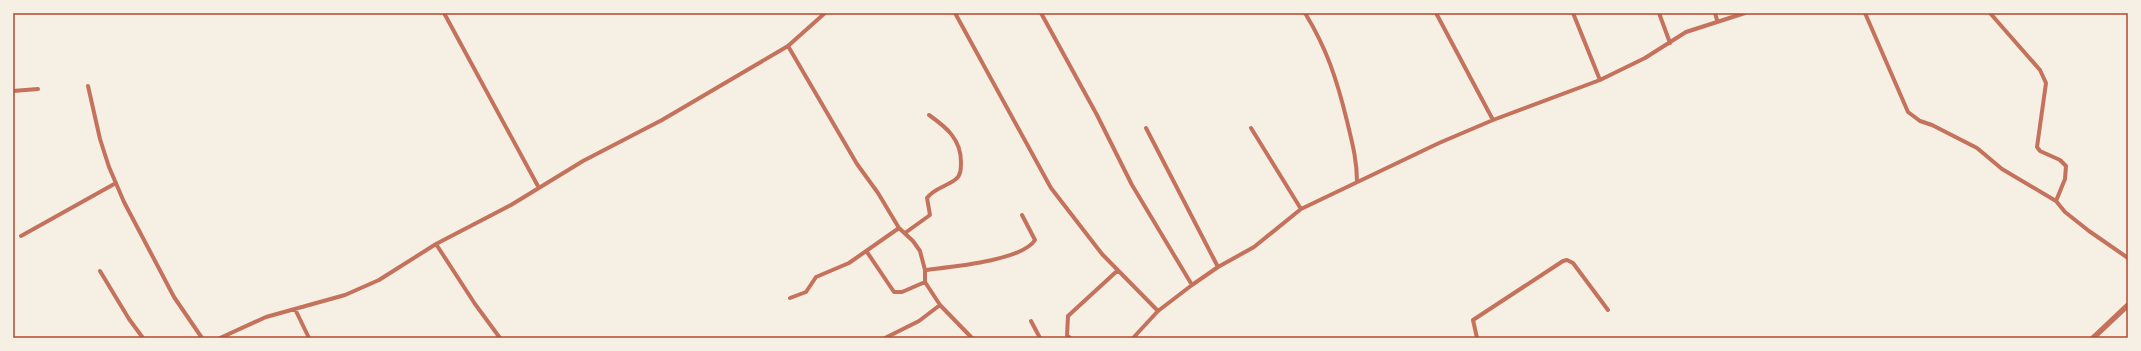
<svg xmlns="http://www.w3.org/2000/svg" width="2141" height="351" font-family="'Source Sans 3',sans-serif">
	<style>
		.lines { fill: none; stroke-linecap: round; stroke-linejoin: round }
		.minor { stroke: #c5725c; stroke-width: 4 }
		.tertiary { stroke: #c5725c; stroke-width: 5.5 }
		.neatline { fill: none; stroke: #b5482f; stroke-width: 1.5 }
	</style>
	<rect width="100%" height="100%" fill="#f6efe4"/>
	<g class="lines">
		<!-- minor -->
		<path class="minor" d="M444 13 539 188
			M955 13 1051 188 1102 254 1158 311
			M1041 13 1097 115 1132 185 1192 285
			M1305 13C1327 49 1337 80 1347 121 1352 142 1357 160 1357 181
			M1436 13 1493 120
			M1573 13 1600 80
			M1659 13 1670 43
			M1715 13 1717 20
			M1865 13 1908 112 1920 121 1932 125 1977 148 2002 169 2056 201 2065 212 2089 231 2128 258
			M1990 13 2040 70 2046 83 2037 147 2040 151 2060 160 2066 166 2065 179 2056 201
			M788 46 857 164 878 193 899 228 913 241 920 251 925 270V282L940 305 972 338
			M88 86 100 139 109 167 124 202 174 297 202 338
			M13 91 38 89
			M1146 128 1218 267
			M1251 128 1301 209
			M905 233 930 215 927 198C934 188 946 187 956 179 961 175 961 168 961 162 961 139 946 127 929 115
			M21 236 116 183
			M436 244 475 304 500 338
			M867 252 894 292H902L925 282
			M925 270C949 267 1022 261 1035 240L1022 215
			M100 271 129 319 143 338
			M790 298 806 292 816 277 849 263 899 228
			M295 309 309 338
			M1031 321 1040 338
			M220 338 266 317 345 295 379 280 436 244 511 205 583 161 662 120 788 46 825 13
			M885 338 919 321 940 305
			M1070 338 1067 335 1068 316 1117 271
			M1133 338 1158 311 1192 285 1218 267 1254 247 1301 209 1439 143 1493 120 1600 80 1645 58 1686 32 1745 13
			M1477 338 1473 320 1563 261 1567 260 1573 263 1608 310"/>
		<!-- tertiary -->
		<path class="tertiary" d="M2093 338 2128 305"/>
	</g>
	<!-- border -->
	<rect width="2141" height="351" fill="none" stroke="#f6efe4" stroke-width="28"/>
	<rect x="14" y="14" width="2113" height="323" class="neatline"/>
</svg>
